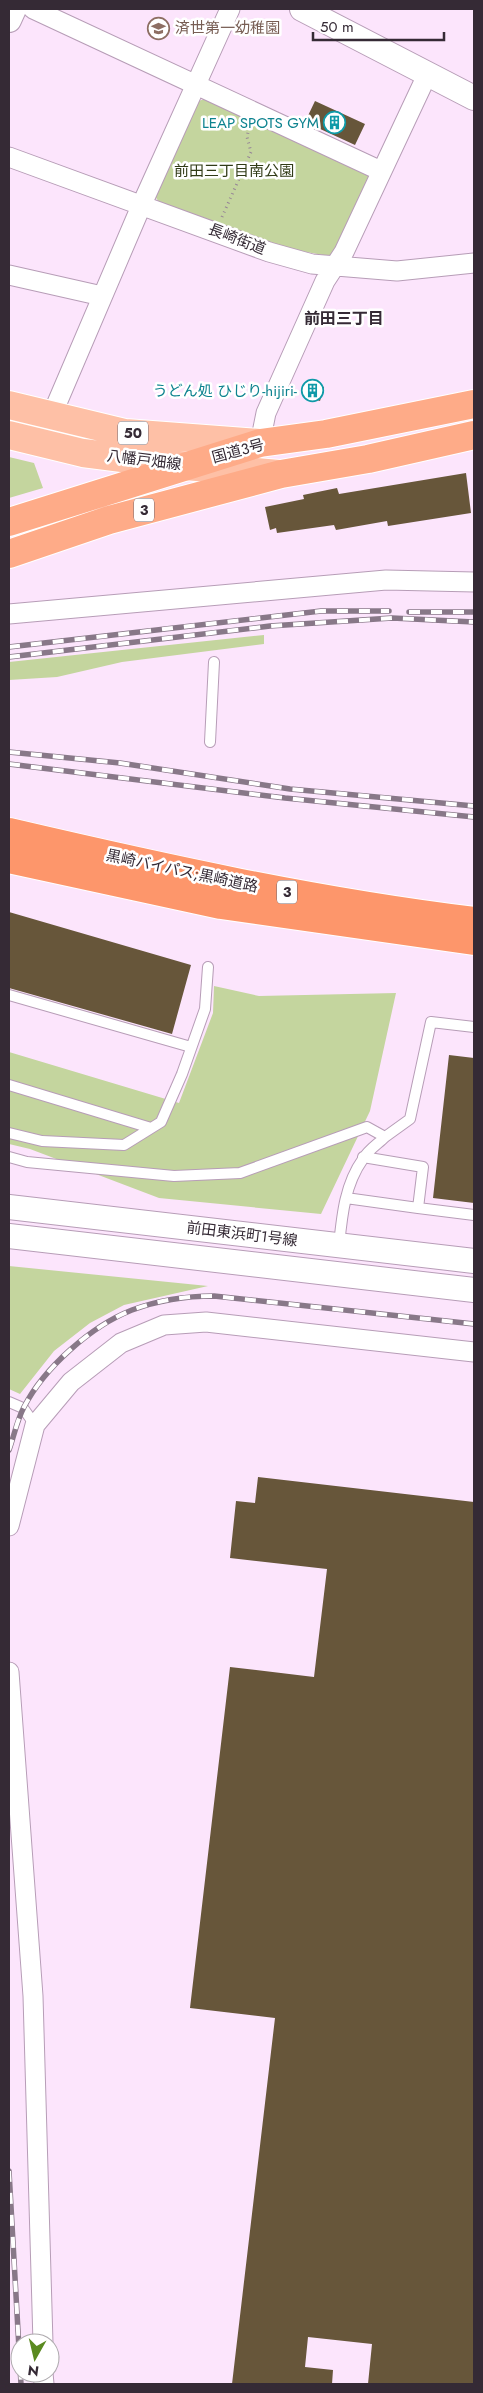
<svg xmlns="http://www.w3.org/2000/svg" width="483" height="2393" font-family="Jost,'Noto Sans JP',sans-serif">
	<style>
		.green { fill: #c4d59e }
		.building { fill: #67563a }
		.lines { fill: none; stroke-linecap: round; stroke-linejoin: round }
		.service-casing { stroke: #b79db7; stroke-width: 12 }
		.minor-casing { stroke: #b79db7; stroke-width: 21 }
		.tertiary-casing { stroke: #b79db7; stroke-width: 26 }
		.primary-casing { stroke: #fff; stroke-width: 30 }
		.trunk-casing { stroke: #fff; stroke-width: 30 }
		.motorway-casing { stroke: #fff; stroke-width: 30 }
		.path { stroke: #968596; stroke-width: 3; stroke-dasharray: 1 4; stroke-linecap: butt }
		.service { stroke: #fff; stroke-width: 10 }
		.minor { stroke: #fff; stroke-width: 19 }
		.tertiary { stroke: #fff; stroke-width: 24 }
		.primary { stroke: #fec0a6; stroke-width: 28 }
		.trunk { stroke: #feab88; stroke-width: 28 }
		.motorway { stroke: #fd966b; stroke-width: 28 }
		.rail-casing { stroke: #887888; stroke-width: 5.5 }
		.rail { stroke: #fff; stroke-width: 4; stroke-dasharray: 11; stroke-linecap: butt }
		.labels { text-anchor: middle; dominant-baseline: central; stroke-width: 5; stroke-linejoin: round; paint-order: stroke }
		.shield { fill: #fff; stroke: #726a72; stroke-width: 1 }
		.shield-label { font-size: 14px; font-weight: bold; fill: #352a35 }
		.education-label { font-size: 15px; fill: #785e54; stroke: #fff; text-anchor: start }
		.culture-label { font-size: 15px; fill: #0d838f; stroke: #fff; text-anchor: end }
		.park-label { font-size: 15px; fill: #313b17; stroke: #fff }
		.street-label { font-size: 15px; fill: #352a35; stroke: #fff }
		.neighbourhood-label { font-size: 16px; font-weight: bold; fill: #352a35; stroke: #fff }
	</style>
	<rect width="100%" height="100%" fill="#fce5fc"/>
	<!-- green -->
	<path class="green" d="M207 98 366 170 370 182 334 257 273 246 159 202 154 195 196 102Z
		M9 457 34 463 43 488 9 498Z
		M264 635V644L122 662 57 677 9 680V662Z
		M214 986 259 996 396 993 370 1111 321 1214 159 1198 30 1149 9 1144V1052L179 1103 213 1013Z
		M9 1266 208 1286 124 1305 90 1323 54 1351 20 1394 9 1389Z"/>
	<!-- building -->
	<path class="building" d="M315 101 365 124 355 145 305 122Z
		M307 381 324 387 320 401 302 395Z
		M466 473 471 513 388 526 387 521 336 530 334 525 277 533 276 528 270 530 265 507 304 499 303 495 337 488 339 494Z
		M9 912 191 965 172 1034 9 988Z
		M449 1055 474 1058V1203L433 1198Z
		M258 1477 474 1502V2384H368L372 2344 308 2337 305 2367 333 2370 332 2384H232L275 2018 190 2008 230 1667 314 1677 327 1569 230 1558 236 1501 255 1503Z"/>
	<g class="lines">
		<defs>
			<path id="service" d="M210 742 214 662
				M9 995 191 1047
				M9 1085 151 1128
				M9 1133 42 1141 124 1145 161 1122 182 1074 205 1009 208 967
				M385 1137 410 1119 431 1022 474 1027
				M9 1157 27 1162 174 1176 240 1173 367 1127 385 1137C378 1144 368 1150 363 1159 345 1184 342 1215 339 1245
				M346 1198 418 1208 423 1167 363 1157
				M418 1208 474 1215
				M9 1402 23 1408 35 1425"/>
			<path id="minor" d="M33 9 381 171
				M9 157 269 252 312 264 397 271 474 263
				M9 275 102 296
				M51 417 142 204 230 9
				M260 443 266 413 325 281 344 252 427 75
				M9 614 386 580 474 582
				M9 1526 35 1425 71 1382 121 1343 164 1325 206 1322 474 1352
				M9 1672 33 1996 43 2343
				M43 2373 44 2384"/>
			<path id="tertiary" d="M302 9 474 98
				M9 20 14 9
				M9 1207 474 1261
				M9 1236 474 1290"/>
			<path id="primary" d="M9 405 125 433 259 443
				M9 435 83 453 185 466 279 474"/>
			<path id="trunk" d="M9 522 260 443 326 434 474 404
				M9 554 109 520 281 474 368 459 474 435"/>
			<path id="motorway" d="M9 832C163 868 317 902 474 921
				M9 859 221 905 474 941"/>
		</defs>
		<!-- service casing -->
		<use href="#service" class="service-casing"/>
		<!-- minor casing -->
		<use href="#minor" class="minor-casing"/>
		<!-- tertiary casing -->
		<use href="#tertiary" class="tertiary-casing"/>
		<!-- primary casing -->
		<use href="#primary" class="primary-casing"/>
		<!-- trunk casing -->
		<use href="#trunk" class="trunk-casing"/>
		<!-- motorway casing -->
		<use href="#motorway" class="motorway-casing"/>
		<!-- path -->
		<path class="path" d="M222 217 251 152 247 137 249 128"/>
		<!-- service -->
		<use href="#service" class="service"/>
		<!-- minor -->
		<use href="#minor" class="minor"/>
		<!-- tertiary -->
		<use href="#tertiary" class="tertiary"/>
		<!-- primary -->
		<use href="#primary" class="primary"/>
		<!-- trunk -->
		<use href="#trunk" class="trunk"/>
		<!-- motorway -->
		<use href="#motorway" class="motorway"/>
		<defs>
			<path id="rail" d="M409 612H474
				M9 647 321 611H389
				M9 657 270 626 392 618 474 622
				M9 752 120 763 290 789 474 806
				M9 764 285 798 474 817
				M9 1450C14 1436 17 1420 24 1407 44 1368 91 1326 132 1310 159 1300 186 1296 214 1296L474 1324
				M9 2171 21 2384"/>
		</defs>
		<!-- rail casing -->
		<use href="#rail" class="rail-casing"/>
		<!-- rail -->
		<use href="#rail" class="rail"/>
	</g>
	<!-- icons -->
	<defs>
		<symbol id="school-ring" viewBox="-11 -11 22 22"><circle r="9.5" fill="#fff" stroke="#8d6e63" stroke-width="1.5"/><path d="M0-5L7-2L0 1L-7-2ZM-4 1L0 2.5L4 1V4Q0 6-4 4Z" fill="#8d6e63"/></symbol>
		<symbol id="building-ring" viewBox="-11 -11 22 22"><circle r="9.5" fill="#fff" stroke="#0f9aa8" stroke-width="1.5"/><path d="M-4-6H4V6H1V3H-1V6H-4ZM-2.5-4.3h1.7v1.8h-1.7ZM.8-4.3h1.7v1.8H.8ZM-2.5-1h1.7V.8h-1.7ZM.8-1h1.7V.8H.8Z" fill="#0f9aa8"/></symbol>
	</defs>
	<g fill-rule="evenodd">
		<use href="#school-ring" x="146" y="16" width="25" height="25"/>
		<use href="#building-ring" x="322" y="110" width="25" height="25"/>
		<use href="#building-ring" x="300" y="378" width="25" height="25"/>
	</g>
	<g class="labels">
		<!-- shield labels -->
		<g class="shield">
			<rect x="118" y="421.5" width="30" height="23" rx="4"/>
			<rect x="134" y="498.5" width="20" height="23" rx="4"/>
			<rect x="277" y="880.5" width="20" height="23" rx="4"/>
		</g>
		<g class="shield-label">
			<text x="133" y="433">50</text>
			<text x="144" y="510">3</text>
			<text x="287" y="892">3</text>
		</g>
		<!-- education labels -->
		<g class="education-label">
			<text x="175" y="28">済世第一幼稚園</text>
		</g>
		<!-- culture labels -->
		<g class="culture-label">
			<text x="319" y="123">LEAP SPOTS GYM</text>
			<text x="297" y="391">うどん処 ひじり-hijiri-</text>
		</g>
		<!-- park labels -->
		<g class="park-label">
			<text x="234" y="171">前田三丁目南公園</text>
		</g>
		<!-- street labels -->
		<g class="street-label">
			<text transform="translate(237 239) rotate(21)">長崎街道</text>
			<text transform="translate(238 451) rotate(-15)">国道3号</text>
			<text transform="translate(144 460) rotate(7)">八幡戸畑線</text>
			<text transform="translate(182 871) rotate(12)">黒崎バイパス;黒崎道路</text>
			<text transform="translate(242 1234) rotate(7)">前田東浜町1号線</text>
		</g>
		<!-- neighbourhood labels -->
		<g class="neighbourhood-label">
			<text x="344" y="318">前田三丁目</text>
		</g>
	</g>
	<!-- border -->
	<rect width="483" height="2393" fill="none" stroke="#352a35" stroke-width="20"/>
	<!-- north arrow -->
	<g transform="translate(35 2358) rotate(188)"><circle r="24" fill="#ffffff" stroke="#aeaaae"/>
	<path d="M0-4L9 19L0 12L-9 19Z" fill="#5a8a20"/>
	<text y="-8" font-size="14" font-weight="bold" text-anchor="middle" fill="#352a35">N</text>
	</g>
	<!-- scale -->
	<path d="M313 32v8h131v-8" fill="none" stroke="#352a35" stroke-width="2.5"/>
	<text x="320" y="32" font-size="15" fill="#352a35" stroke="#ffffff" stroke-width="4" paint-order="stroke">50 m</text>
</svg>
